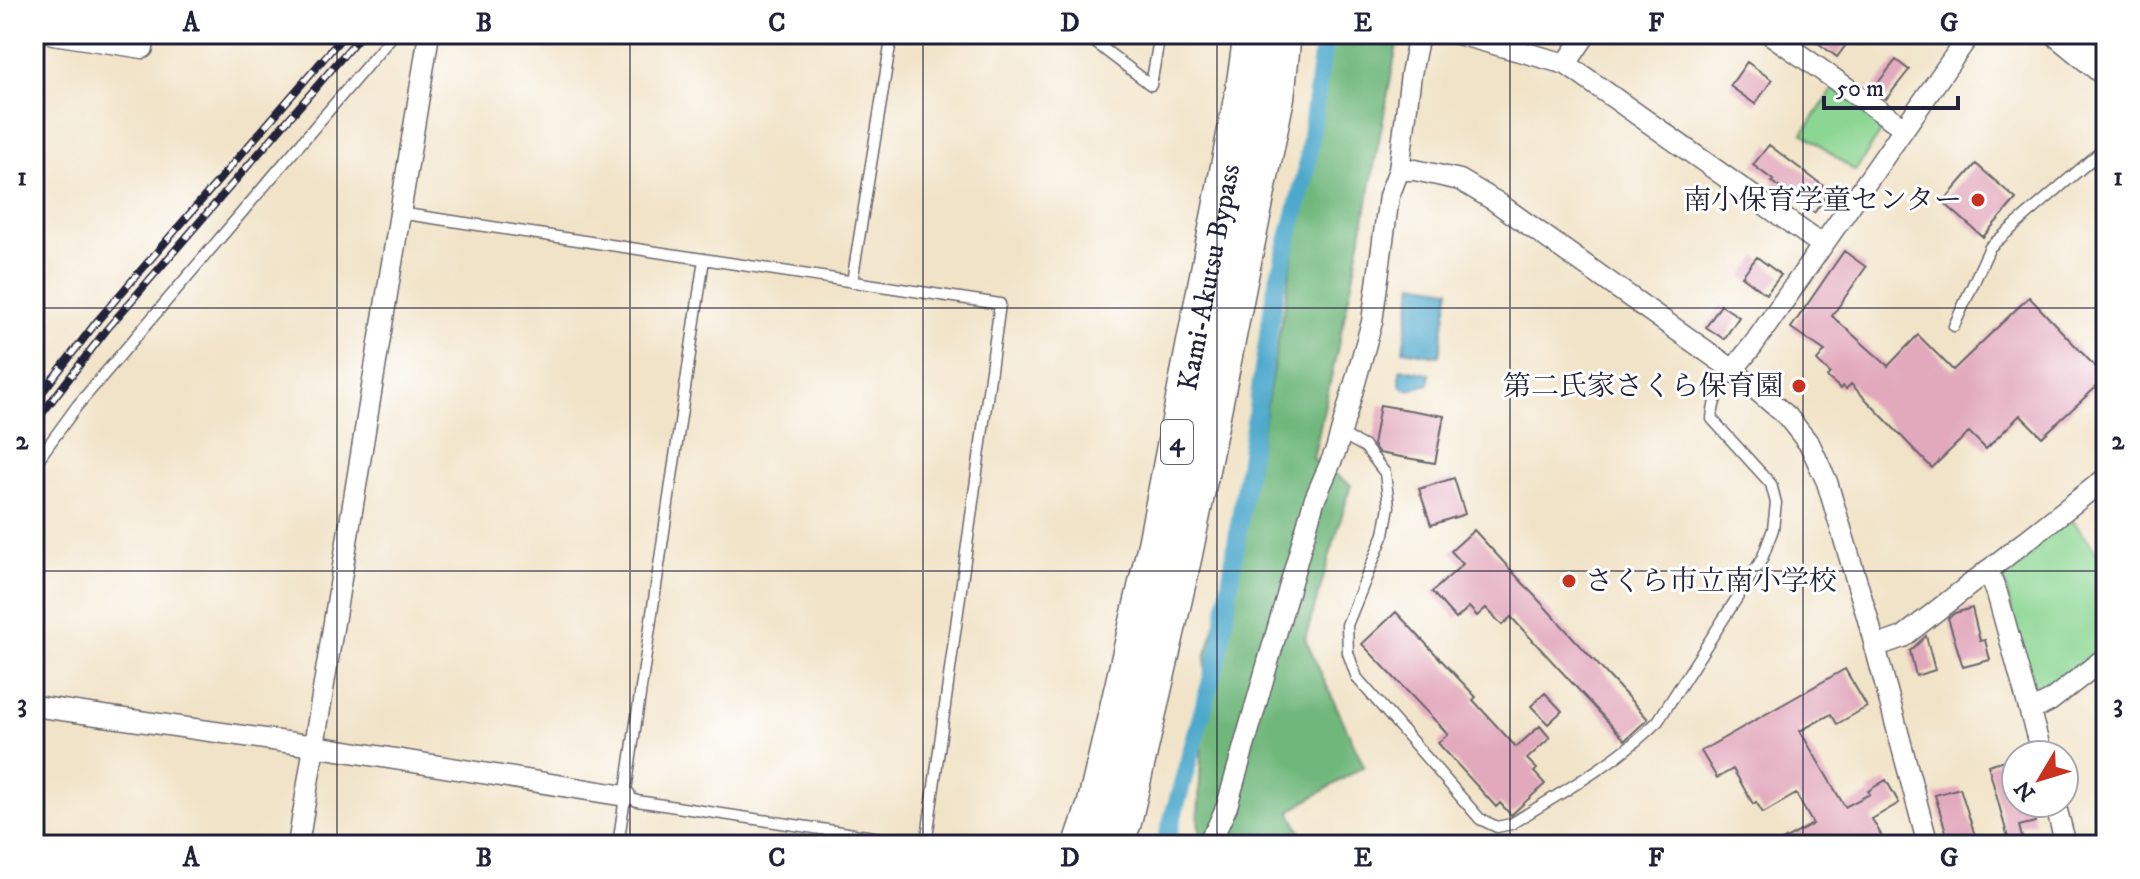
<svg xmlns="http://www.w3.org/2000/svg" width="2140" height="879" font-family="'IM FELL DW Pica','Noto Serif JP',serif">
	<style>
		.green { fill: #8bd692; stroke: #567c66; stroke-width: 2 }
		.forest { fill: #70b77c; stroke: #496c5c; stroke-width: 2 }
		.water { fill: #4ea9cc; stroke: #386684; stroke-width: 2 }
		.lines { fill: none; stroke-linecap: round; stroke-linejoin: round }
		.canal { stroke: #4ea9cc; stroke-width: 18 }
		.building { fill: #e2a8bc }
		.lane-casing { stroke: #6a666c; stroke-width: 13 }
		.street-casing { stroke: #6a666c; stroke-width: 23 }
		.secondary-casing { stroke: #6a666c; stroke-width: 33 }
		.highway-casing { stroke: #6a666c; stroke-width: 41 }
		.lane { stroke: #fff; stroke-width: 10 }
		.street { stroke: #fff; stroke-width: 20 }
		.secondary { stroke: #fff; stroke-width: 30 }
		.highway { stroke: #fff; stroke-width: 38 }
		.rail-casing { stroke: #22223b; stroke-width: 8 }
		.rail { stroke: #fff; stroke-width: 5; stroke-dasharray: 15; stroke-linecap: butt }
		.grid { fill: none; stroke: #22223b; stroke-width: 2; stroke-opacity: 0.55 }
		.poi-dot { fill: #c8321e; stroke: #fff; stroke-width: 3 }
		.labels { text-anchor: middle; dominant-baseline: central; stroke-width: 6; stroke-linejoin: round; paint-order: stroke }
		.shield { fill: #fff; stroke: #646476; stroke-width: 2 }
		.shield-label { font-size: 26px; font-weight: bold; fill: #22223b }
		.poi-label { font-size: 28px; fill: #22223b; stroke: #fff; text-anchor: end }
		.street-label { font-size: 28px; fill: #22223b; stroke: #fff }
		.neatline { fill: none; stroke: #22223b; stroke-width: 3 }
		.grid-label { font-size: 26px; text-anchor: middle; font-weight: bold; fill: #22223b }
	</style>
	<rect width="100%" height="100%" fill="#fff"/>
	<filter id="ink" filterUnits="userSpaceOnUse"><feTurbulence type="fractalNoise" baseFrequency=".0125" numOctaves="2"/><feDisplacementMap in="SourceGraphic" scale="16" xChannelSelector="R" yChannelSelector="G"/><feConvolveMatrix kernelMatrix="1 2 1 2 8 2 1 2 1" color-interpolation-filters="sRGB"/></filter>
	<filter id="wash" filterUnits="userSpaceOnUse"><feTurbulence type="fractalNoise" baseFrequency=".006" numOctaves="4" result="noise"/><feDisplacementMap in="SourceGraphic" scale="32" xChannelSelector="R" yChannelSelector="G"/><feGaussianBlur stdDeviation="1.8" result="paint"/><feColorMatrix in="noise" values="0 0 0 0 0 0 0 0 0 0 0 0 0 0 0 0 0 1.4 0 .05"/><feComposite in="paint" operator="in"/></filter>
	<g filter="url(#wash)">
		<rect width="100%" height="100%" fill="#f1e3c7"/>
		<!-- green -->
		<path class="green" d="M1834 88 1878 119 1881 132 1855 171 1803 133Z
			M2071 518 2106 565V646L2046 695 2031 690 2002 574 2006 565Z"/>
		<!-- forest -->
		<path class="forest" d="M1332 34H1399L1353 278 1313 459 1351 485 1305 639 1364 766 1290 811 1307 845H1203L1198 821 1206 655 1246 521Z"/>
		<!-- water -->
		<path class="water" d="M1414 283 1450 289 1439 356 1403 350Z
			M1403 369 1430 374 1429 384 1409 390 1403 388 1400 384V370Z"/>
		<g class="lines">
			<!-- canal -->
			<path class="canal" d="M1165 845 1220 648 1275 291 1306 172 1325 34"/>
		</g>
		<g id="blocks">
			<!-- building -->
			<path class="building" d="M1806 34H1854L1837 57Z
				M1896 60 1909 70 1886 99 1873 89Z
				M1747 62 1772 80 1755 104 1730 86Z
				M1769 145 1830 191 1814 213 1772 182 1773 180 1753 165Z
				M1976 164 2016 199 1983 237 1943 202Z
				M1844 251 1866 267 1832 316 1888 366 1918 335 1953 370 2029 297 2106 378 2042 437 2020 415 1986 449 1969 432 1932 468 1851 384 1846 389 1843 386 1841 389 1827 377 1830 373 1817 361 1825 351 1791 328Z
				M1757 257 1781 275 1766 294 1742 276Z
				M1721 305 1739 317 1724 339 1706 327Z
				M1380 405 1444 416 1435 463 1379 453 1373 445Z
				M1454 478 1465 514 1431 525 1419 489Z
				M1474 530 1648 719 1625 740 1511 617 1502 625 1486 608 1477 616 1469 607 1456 619 1432 592 1463 564 1451 551Z
				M1972 608 1980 641 1985 640 1990 660 1963 667 1948 618 1955 613Z
				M1396 612 1476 697 1473 700 1516 747 1540 726 1550 738 1527 759 1537 769 1534 772 1545 784 1511 815 1500 803 1496 807 1438 743 1448 734 1362 644Z
				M1926 636 1935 670 1916 676 1910 651Z
				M1845 669 1867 707 1837 724 1831 714 1800 731 1845 807 1870 794 1868 791 1886 780 1899 803 1872 819 1887 845H1775L1813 824 1796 794 1763 813 1756 802 1753 804 1733 769 1717 778 1701 751Z
				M1545 693 1562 711 1548 724 1531 706Z
				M2016 757V803H2030L2035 822 2019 826 2024 845H2010L1988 765Z
				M1960 788 1978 845H1950L1935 795Z"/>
		</g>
	</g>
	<g filter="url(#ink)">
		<use href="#blocks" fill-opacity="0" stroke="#6a666c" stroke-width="2"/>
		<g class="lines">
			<defs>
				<path id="lane" d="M1084 34 1151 85 1160 34
					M399 213 1000 304 926 845
					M852 282 892 34
					M1954 326 1990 247 2106 147
					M1341 434 1365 447 1385 473 1389 506 1384 534 1347 625 1348 653 1357 678 1480 819 1497 827 1511 824C1562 792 1615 764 1658 721L1762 559 1773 529 1776 503 1771 484 1712 419C1713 399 1721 386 1733 370
					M34 465 77 406 394 34
					M625 796 637 801 926 845
					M618 845 704 259"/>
				<path id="street" d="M53 34 143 48 145 34
					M1458 34 1566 64 1822 245
					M1770 34 1904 128
					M1566 64 1586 34
					M1399 170 1411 74 1419 34
					M1733 370 1753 345 1970 34
					M1988 570 1997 593 2042 755
					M1874 647 1903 637 2106 478
					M34 706 314 746 625 796
					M2030 711 2050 701 2106 657
					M2055 803 2066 845
					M298 845 429 34
					M1205 845 1216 830 1227 806 1314 501 1336 450 1372 322 1389 196 1399 170H1415L1460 180 1495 201 1733 370 1787 416 1810 445 1827 482 1867 616 1928 845"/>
				<path id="secondary" d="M2061 34 2106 71"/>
				<g id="highway">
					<path id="s1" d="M1083 845 1096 807 1157 545 1245 89 1253 34"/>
					<path d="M1112 845 1122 822 1183 554 1275 97 1282 34"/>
				</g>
			</defs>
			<!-- lane casing -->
			<use href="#lane" class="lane-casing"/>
			<!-- street casing -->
			<use href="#street" class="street-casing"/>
			<!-- secondary casing -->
			<use href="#secondary" class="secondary-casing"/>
			<!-- highway casing -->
			<use href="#highway" class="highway-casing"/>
			<!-- lane -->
			<use href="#lane" class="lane"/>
			<!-- street -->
			<use href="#street" class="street"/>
			<!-- secondary -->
			<use href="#secondary" class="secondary"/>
			<!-- highway -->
			<use href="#highway" class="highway"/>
			<defs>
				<path id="rail" d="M34 403 98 320 345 34
					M34 424 107 329 362 34"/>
			</defs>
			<!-- rail casing -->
			<use href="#rail" class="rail-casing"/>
			<!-- rail -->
			<use href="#rail" class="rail"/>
		</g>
	</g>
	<!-- grid -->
	<path class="grid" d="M337 34V845M630 34V845M923 34V845M1217 34V845M1510 34V845M1803 34V845M34 308H2106M34 571H2106"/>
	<!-- markers -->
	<g class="poi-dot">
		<circle cx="1978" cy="200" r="8"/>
		<circle cx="1799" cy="386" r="8"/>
		<circle cx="1569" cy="581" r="8"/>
	</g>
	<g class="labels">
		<!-- shield labels -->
		<rect class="shield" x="1161" y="420" width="32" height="44" rx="6"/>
		<g class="shield-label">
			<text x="1177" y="442">4</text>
		</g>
		<!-- poi labels -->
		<g class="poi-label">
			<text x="1962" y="200">南小保育学童センター</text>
			<text x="1783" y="386">第二氏家さくら保育園</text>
			<text x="1585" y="581" text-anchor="start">さくら市立南小学校</text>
		</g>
		<!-- street labels -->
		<g class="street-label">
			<text stroke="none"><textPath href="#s1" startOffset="582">Kami-Akutsu Bypass</textPath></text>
		</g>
	</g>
	<!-- margin -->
	<rect width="2140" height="879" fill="none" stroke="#fff" stroke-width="88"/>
	<!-- north arrow -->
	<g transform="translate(2040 779) rotate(232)"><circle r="38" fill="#ffffff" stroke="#a7a7b1" stroke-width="2"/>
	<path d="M0-6L14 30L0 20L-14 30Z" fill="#c8321e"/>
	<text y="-12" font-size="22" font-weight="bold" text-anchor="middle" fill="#22223b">N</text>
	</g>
	<!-- scale -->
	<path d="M1824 96v12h134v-12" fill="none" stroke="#22223b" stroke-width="4"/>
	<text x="1836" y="96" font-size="24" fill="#22223b" stroke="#ffffff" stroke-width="6" paint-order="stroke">50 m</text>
	<rect x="44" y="44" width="2052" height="791" class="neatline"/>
	<g class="grid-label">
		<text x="191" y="31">A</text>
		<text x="484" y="31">B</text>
		<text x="777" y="31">C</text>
		<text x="1070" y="31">D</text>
		<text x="1363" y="31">E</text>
		<text x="1656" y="31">F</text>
		<text x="1949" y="31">G</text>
		<text x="22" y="185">1</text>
		<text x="2118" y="185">1</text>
		<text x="22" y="449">2</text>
		<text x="2118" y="449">2</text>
		<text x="22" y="712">3</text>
		<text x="2118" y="712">3</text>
		<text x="191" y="866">A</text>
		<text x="484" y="866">B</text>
		<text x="777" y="866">C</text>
		<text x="1070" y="866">D</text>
		<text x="1363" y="866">E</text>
		<text x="1656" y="866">F</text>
		<text x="1949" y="866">G</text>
	</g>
</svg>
